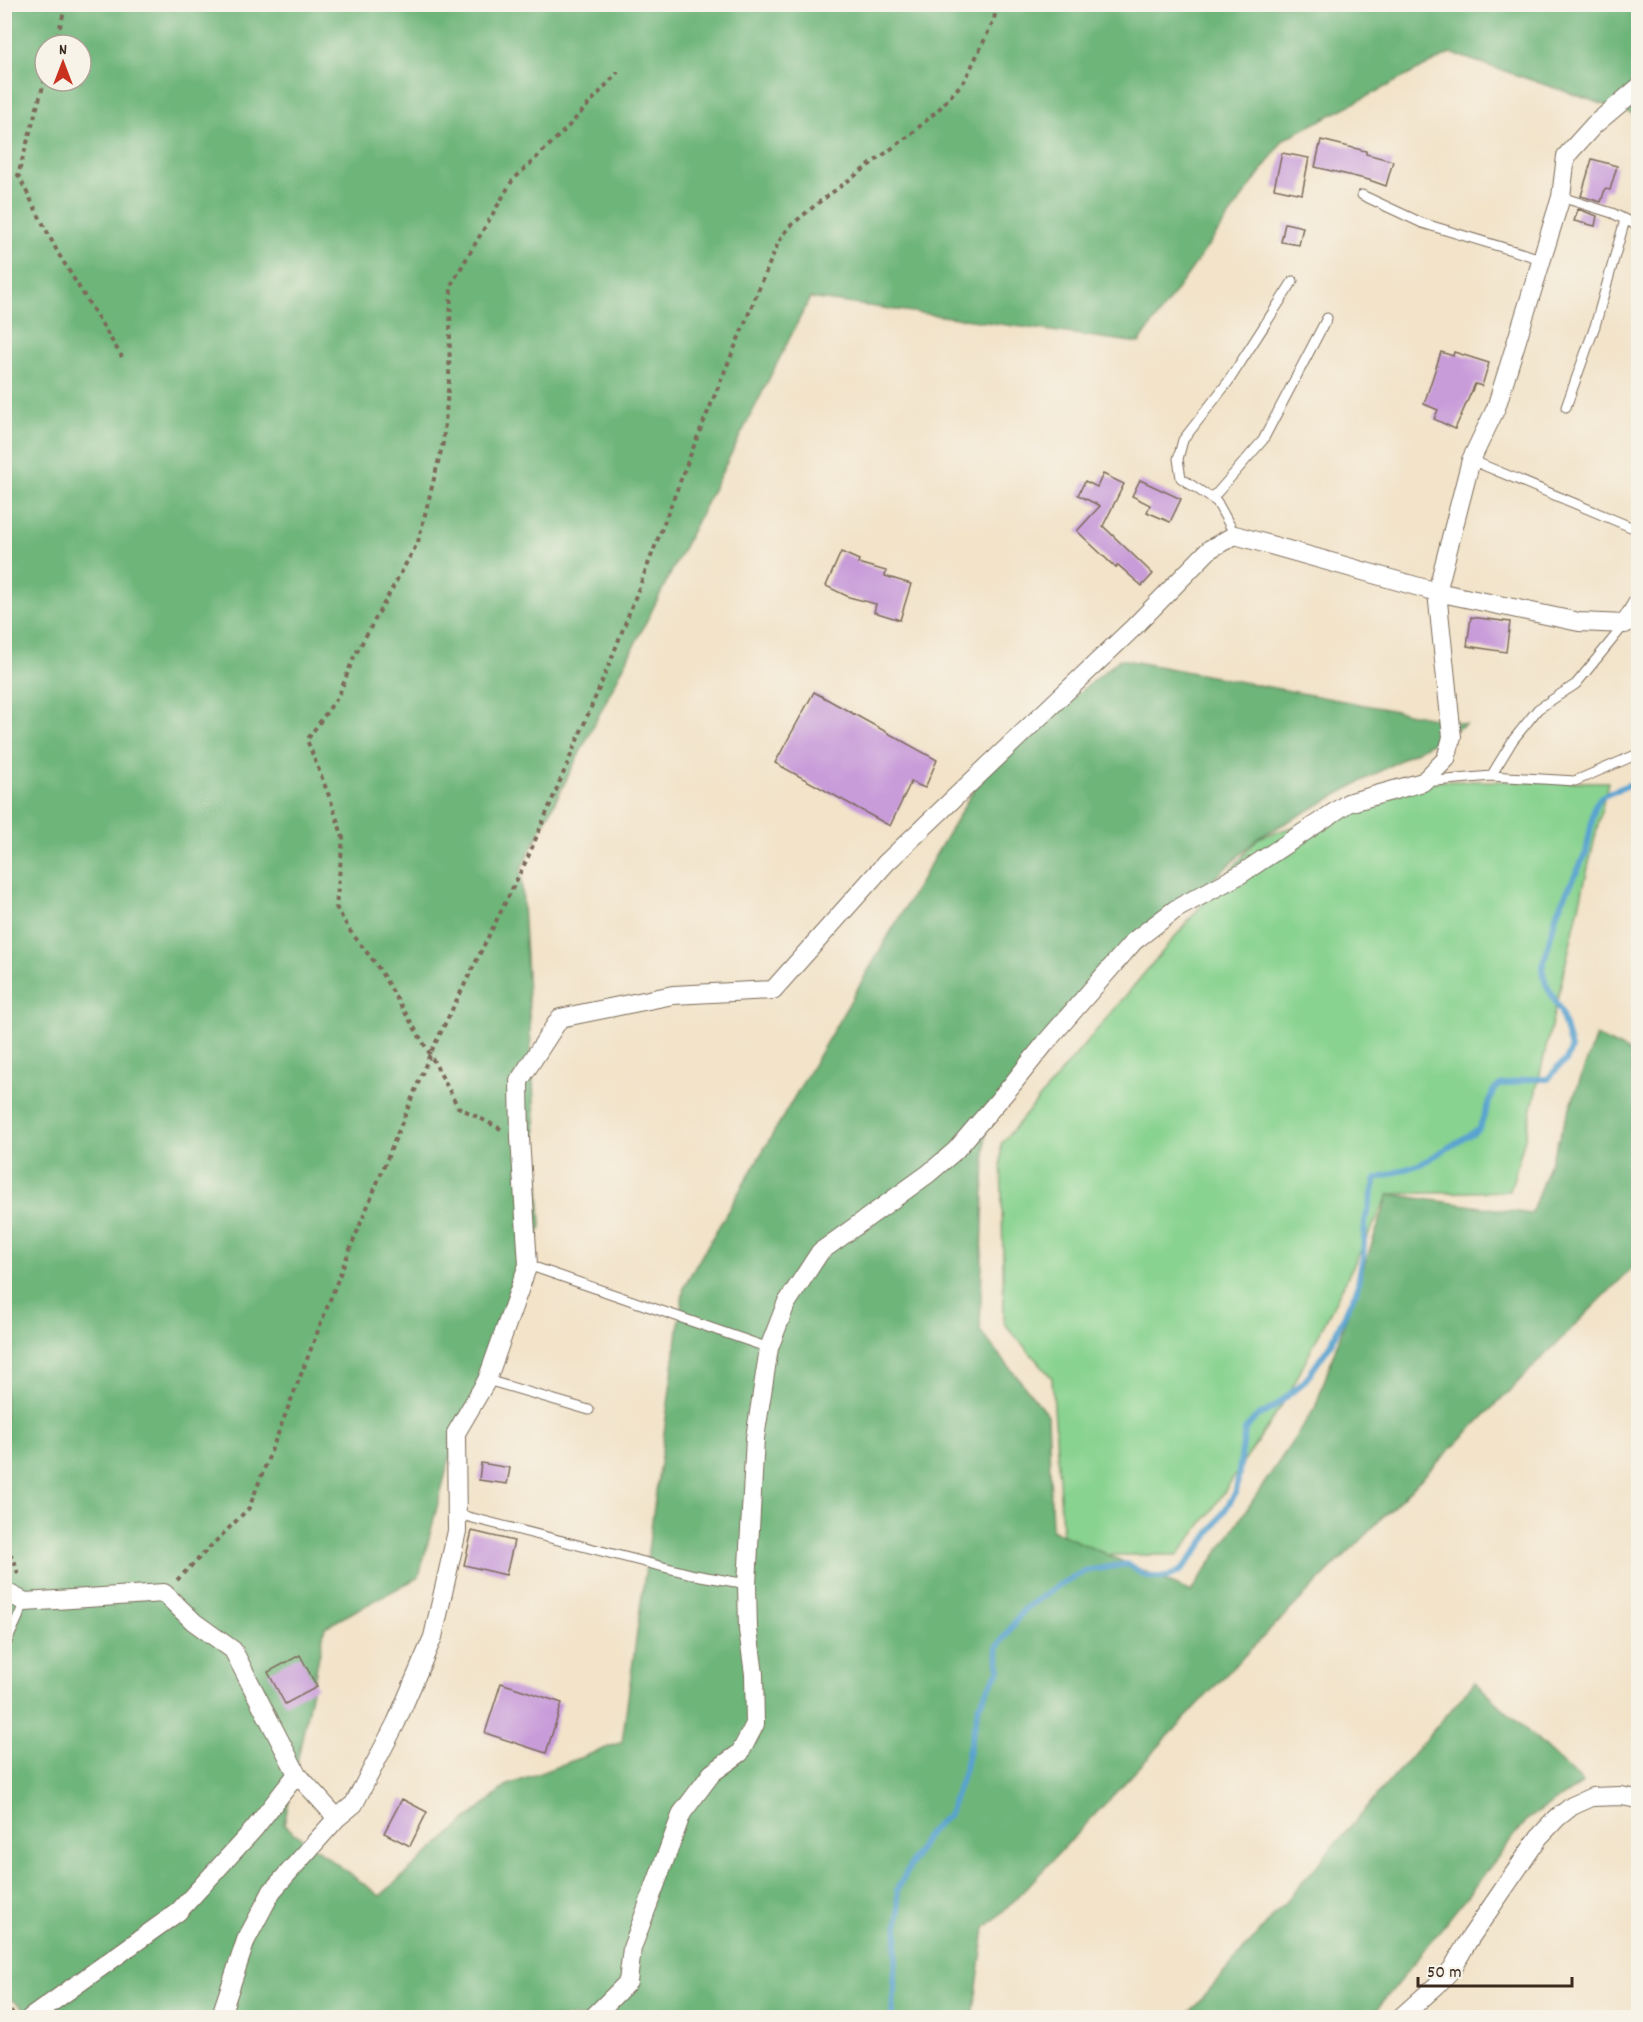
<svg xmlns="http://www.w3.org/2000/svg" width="1643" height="2022" font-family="Dekko,sans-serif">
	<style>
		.green { fill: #89d390; stroke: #627e57; stroke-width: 1.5 }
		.forest { fill: #6eb57a; stroke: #54704c; stroke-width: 1.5; fill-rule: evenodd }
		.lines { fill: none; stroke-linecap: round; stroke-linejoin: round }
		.stream { stroke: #58a3d0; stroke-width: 6 }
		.building { fill: #c89bd9 }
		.service-casing { stroke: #7b6b5a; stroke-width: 11 }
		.minor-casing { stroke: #7b6b5a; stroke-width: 20 }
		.path { stroke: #7b6b5a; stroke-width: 4; stroke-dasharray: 4.5 4.5; stroke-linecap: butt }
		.service { stroke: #fff; stroke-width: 9 }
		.minor { stroke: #fff; stroke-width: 18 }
	</style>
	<rect width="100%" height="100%" fill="#f7f3e8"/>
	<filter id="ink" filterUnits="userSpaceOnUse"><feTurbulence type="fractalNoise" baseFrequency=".0167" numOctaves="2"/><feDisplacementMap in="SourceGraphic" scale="12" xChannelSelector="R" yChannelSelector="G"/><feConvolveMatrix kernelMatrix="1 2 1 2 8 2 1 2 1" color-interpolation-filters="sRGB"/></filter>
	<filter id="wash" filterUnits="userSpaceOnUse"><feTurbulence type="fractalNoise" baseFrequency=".008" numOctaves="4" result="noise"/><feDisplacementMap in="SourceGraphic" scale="24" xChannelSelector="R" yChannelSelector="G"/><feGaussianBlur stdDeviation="1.35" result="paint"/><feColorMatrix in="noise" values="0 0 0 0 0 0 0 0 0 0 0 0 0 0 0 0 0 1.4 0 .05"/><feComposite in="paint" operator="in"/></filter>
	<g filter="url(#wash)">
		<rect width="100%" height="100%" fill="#f2e3c9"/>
		<!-- green -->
		<path class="green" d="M1436 781 1608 782 1525 1138 1510 1191 1389 1194 1289 1394 1212 1510 1178 1555H1064L1052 1378 1004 1323 1001 1144 1258 838Z"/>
		<!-- forest -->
		<path class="forest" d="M5 5H1638V116L1451 53 1284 139 1139 343 810 298 521 869 541 1226 487 1380 456 1433 419 1577 325 1627 284 1825 380 1896 506 1786 622 1742 684 1286 987 767 1120 659 1466 724 1258 838 1079 1004 986 1115 980 1331 1048 1415 1052 1530 1191 1592 1315 1408 1389 1194 1531 1214 1596 1036 1638 1056V1262L1236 1664 1011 1904 985 1928 973 2017 37 2018 5 1995ZM45 45H81V81H45Z
			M1475 1682 1583 1783 1528 1819 1371 2017H1186Z"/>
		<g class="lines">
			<!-- stream -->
			<path class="stream" d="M892 2018 899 1910 897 1890 926 1836 937 1824 948 1816 964 1772 979 1705 1000 1669 997 1648 1024 1609 1061 1584 1085 1571 1127 1564 1148 1577H1167L1180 1571 1195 1554 1220 1518 1236 1492 1245 1430 1255 1418 1273 1408 1304 1382 1330 1345 1357 1289 1363 1256 1365 1221 1376 1179 1421 1164 1479 1129 1493 1091 1500 1085 1530 1079H1548L1558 1067 1566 1061 1571 1049 1561 1012 1546 984 1542 969 1557 912 1586 853 1595 805 1601 797 1638 781"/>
		</g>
		<g id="blocks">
			<!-- building -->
			<path class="building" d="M1321 140 1366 151V154L1393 161 1386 186 1369 180 1315 167Z
				M1282 153 1309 158 1302 194 1274 188Z
				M1592 159 1617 166 1610 190 1605 189 1601 202 1581 196Z
				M1578 209 1597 216 1595 226 1574 221Z
				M1285 223 1303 227 1299 245 1281 242Z
				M1441 352 1453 356 1454 352 1489 363 1482 386 1475 384 1455 429 1434 419 1438 410 1424 404Z
				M1103 474 1124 484 1103 526 1153 574 1142 586 1118 565 1116 568 1077 531 1100 506 1078 495 1085 481 1097 487Z
				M1140 480 1181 499 1170 522 1147 512 1150 505 1132 496Z
				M841 552 859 560 858 563 886 571 885 576 911 584 900 620 874 612 876 604 849 597 826 586Z
				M1471 617 1510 622 1506 652 1467 646Z
				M814 692 937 760 925 788 911 782 890 826 775 763Z
				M481 1463 510 1468 507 1484 479 1480Z
				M472 1531 514 1541 506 1575 464 1565Z
				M300 1655 317 1687 285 1704 268 1672Z
				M501 1683 562 1703 546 1753 485 1733Z
				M402 1799 427 1812 410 1846 384 1833Z"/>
		</g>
	</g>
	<g filter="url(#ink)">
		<use href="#blocks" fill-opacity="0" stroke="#7b6b5a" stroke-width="1.5"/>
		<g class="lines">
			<defs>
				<path id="service" d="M1362 195 1422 223 1541 259
					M1561 197 1612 213 1638 226
					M1566 407 1595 326 1625 220
					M1471 460 1638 530
					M1210 497 1217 493 1263 440 1327 318
					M1235 535 1217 502 1181 478 1178 459 1183 440 1228 382 1293 281
					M1491 776 1575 781 1638 754
					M1425 782 1491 776 1513 740 1538 709 1576 684 1625 624
					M528 1265 769 1348
					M487 1380 589 1410
					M457 1514 695 1575 747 1584
					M4 1648 25 1602"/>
				<path id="minor" d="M4 1591 25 1602 164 1593 194 1622 233 1650 297 1774 254 1829 178 1912 30 2018
					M297 1774 337 1818
					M220 2018 246 1940 272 1891 337 1818 354 1804 396 1723 433 1637 457 1531 456 1433 487 1380 528 1265 520 1138 519 1081 560 1018 673 995 773 990 886 863 1133 628 1210 549 1235 535 1437 592 1579 622 1625 624 1638 602
					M592 2018 628 1982 632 1948 682 1813 712 1773 740 1753 755 1724 754 1674 748 1630 747 1584 755 1438 769 1348 786 1304 820 1252 928 1174 955 1151 1011 1086 1047 1041 1134 941 1176 909 1241 874 1348 803 1423 782 1446 759 1452 737 1437 592 1471 460 1496 408 1561 197 1566 156 1594 125 1638 88
					M1400 2018 1437 1985 1452 1969 1468 1941 1539 1837 1557 1818 1572 1806 1592 1797 1621 1796 1638 1799"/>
			</defs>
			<!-- service casing -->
			<use href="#service" class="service-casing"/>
			<!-- minor casing -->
			<use href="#minor" class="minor-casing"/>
			<!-- path -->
			<path class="path" d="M55 45 66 4
				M45 79 18 175 58 253 122 357
				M501 1129 458 1107 430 1054 376 964 350 931 336 907 343 838 331 801 307 740 339 695 353 659 418 542 443 443 449 381 451 285 512 181 565 130 618 72
				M4 1547 14 1559 19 1578
				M177 1580 249 1508 344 1264 430 1054 528 857 611 660 697 438 778 243 789 227 818 203 910 135 940 108 965 80 993 22 998 4
				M4 2006 13 2013"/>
			<!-- service -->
			<use href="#service" class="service"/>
			<!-- minor -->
			<use href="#minor" class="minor"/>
		</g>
	</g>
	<!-- margin -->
	<rect width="1643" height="2022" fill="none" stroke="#f7f3e8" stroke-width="24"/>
	<!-- north arrow -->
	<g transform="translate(63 63)"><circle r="28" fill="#f7f3e8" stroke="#aca397" stroke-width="1.5"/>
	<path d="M0-4.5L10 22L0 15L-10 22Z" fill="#c8321e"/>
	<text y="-9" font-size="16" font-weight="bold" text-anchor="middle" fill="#3b2a1e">N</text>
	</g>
	<!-- scale -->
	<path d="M1418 1977v9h154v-9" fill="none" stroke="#3b2a1e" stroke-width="3"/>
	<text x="1427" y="1977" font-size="18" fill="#3b2a1e" stroke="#f7f3e8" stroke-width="4.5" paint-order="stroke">50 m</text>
</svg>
